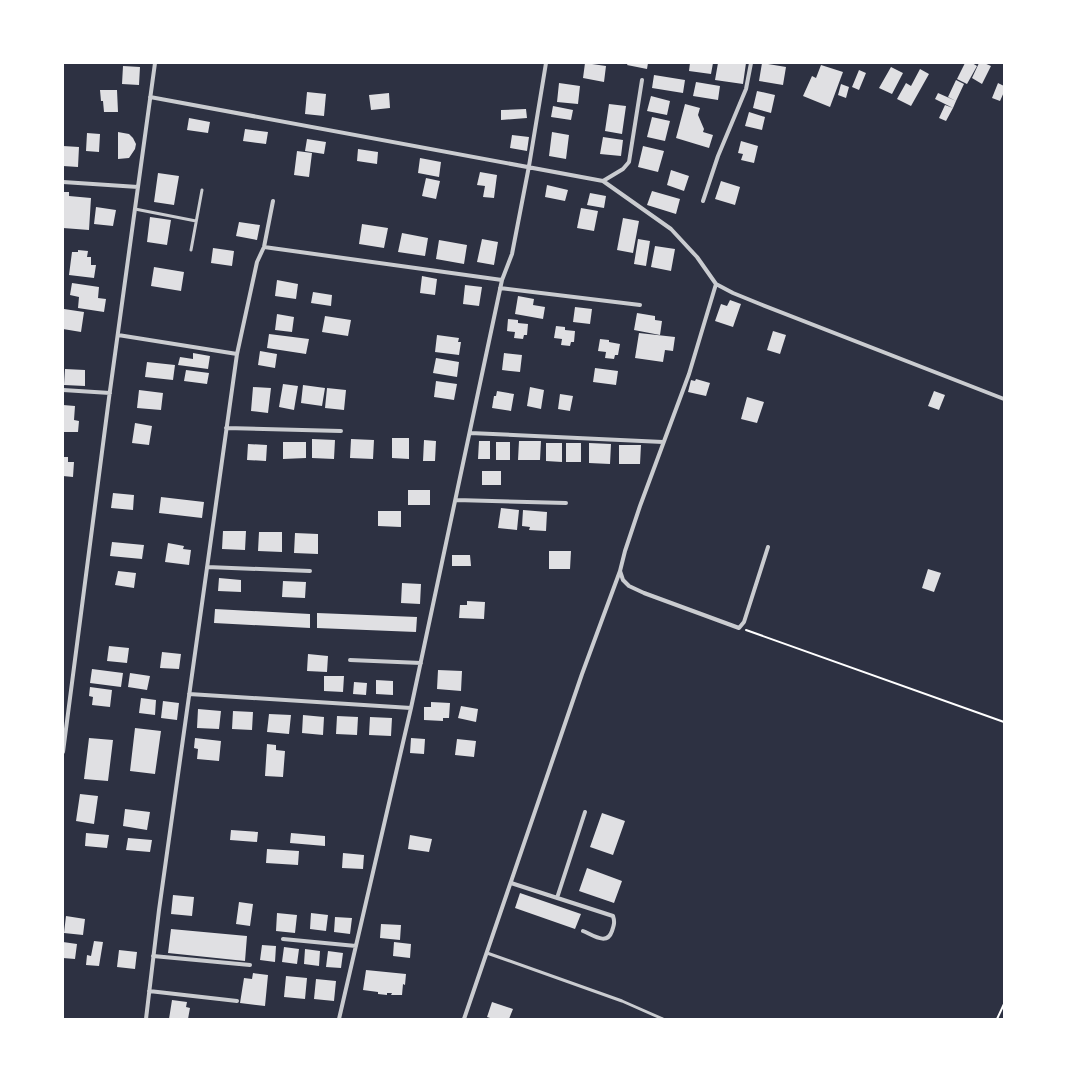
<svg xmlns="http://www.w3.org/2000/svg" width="1067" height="1082" font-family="Figtree,sans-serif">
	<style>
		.building { fill: #e0e0e3 }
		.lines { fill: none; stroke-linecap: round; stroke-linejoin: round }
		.path { stroke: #fff; stroke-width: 2 }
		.service { stroke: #caccd0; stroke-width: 3 }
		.minor { stroke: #caccd0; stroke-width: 4 }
	</style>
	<rect width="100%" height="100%" fill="#2d3142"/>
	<!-- building -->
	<path class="building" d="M585 63 606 66 604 82 583 78Z
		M628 63H648L647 69 627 65Z
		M690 63H713L711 74 689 71Z
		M718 63H746L743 84 715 80Z
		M762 63 786 67 783 85 759 81Z
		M965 63H972L977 66 967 84 957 79Z
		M979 63H984L991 66 982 84 972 78Z
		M821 65 843 72 830 107 803 96 812 76 816 78Z
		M123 66 140 67 139 85 122 84Z
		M891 67 903 73 892 94 879 88Z
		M920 69 929 74 911 106 897 99 906 83 911 86Z
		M859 70 866 73 859 90 852 87Z
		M654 75 685 80 683 93 652 88Z
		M956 80 964 84 956 101 948 97Z
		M696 82 720 86 718 100 693 96Z
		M559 83 580 86 578 104 557 102Z
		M998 83 1004 86V92L1000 101 992 98Z
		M841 84 849 87 846 98 838 95Z
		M100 90H117L118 112H104L103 101H101Z
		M757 91 775 95 771 113 753 108Z
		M307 92 326 94 324 116 305 114Z
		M389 93 390 108 371 110 369 95Z
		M938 93 956 101 953 108 935 99Z
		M651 96 670 101 667 115 647 111Z
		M609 104 626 106 622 134 605 131Z
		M685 104 700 108 698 115 704 129 703 132 713 135 709 148 676 138Z
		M945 105 953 108 946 121 939 118Z
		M553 106 573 110 571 120 551 117Z
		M526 109 527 118 501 120V110Z
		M749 112 765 117 762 130 745 126Z
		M652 117 670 121 665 141 647 137Z
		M189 118 210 122 208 133 187 130Z
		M245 129 268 132 266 144 243 141Z
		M118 132 129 134 133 138 136 144 135 149 129 158 118 159Z
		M552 132 569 135 566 159 549 156Z
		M87 133 100 134 99 152 86 151Z
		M512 135 529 137 527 151 510 148Z
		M603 137 623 140 621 156 600 154Z
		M307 139 326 142 324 154 305 151Z
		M741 141 758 146 754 163 741 160 743 154 738 153Z
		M63 146 79 147 78 167 63 166Z
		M643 146 664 151 658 172 638 167Z
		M358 149 378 152 377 164 357 161Z
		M297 151 312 153 309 177 294 175Z
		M420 158 441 162 439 177 418 173Z
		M671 170 689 176 684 191 667 185Z
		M480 172 497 175 494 198 483 197 485 186 477 185Z
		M158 173 179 176 174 205 154 202Z
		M426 178 440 181 436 199 422 196Z
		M721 181 740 187 735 205 715 199Z
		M547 185 568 190 565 201 545 197Z
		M652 191 680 199 676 214 647 205Z
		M63 192H69V196L91 198 89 230 63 228Z
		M590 193 606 196 604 208 587 205Z
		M96 207 116 210 113 226 94 224Z
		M581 208 598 211 594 231 577 228Z
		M150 217 171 220 167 245 147 242Z
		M623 218 639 221 633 253 617 250Z
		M239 222 260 225 257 240 236 236Z
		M362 224 388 228 384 248 359 244Z
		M402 233 428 238 425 256 398 252Z
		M482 239 498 242 494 265 477 262Z
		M638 239 650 241 646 266 634 264Z
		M439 240 467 245 464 264 436 259Z
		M655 246 675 249 671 271 651 267Z
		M213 248 234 251 232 266 211 263Z
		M78 250 88 251 87 257H91V265H96L94 278 69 275 72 252H78Z
		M154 267 184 272 181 291 151 286Z
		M422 276 437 279 435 295 420 293Z
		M277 280 298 284 296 299 275 296Z
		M72 283 99 287 98 298 106 299 104 312 78 308 79 297 70 295Z
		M465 285 482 287 479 306 463 304Z
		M313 292 332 295 331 306 311 303Z
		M518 296 534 299 533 305 545 307 543 319 515 314Z
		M730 300 741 304 733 327 715 321 721 304 727 306Z
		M575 307 592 309 590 324 573 322Z
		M64 309 84 312 81 332 63 329Z
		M637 313 655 316V320L662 321 660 335 634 330Z
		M277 314 294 317 292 332 275 330Z
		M325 316 351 320 348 336 322 332Z
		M508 319 518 320V323L528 324 527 335H524L523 339 514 338 515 332 507 331Z
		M556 326 565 327V330L575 331 574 342H571L570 346 561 345 562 339 554 338Z
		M773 331 786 335 780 354 767 350Z
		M639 333 675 337 673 351 665 350 663 362 635 358Z
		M269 334 309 339 306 354 267 348Z
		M437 335 459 338 458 342H461L459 355 435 352Z
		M600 339 609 340V342L620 344 618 355H615L614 359 605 358 606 352 598 351Z
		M260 351 277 354 275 368 258 365Z
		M193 353 210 356 208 369 178 365 180 357 193 359Z
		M504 353 522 355 520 372 502 370Z
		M436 358 459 362 457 377 433 373Z
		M147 362 175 365 173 380 145 377Z
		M595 368 618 371 616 385 593 382Z
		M65 369 85 370V386L64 385Z
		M186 370 209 373 207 384 184 381Z
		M696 379 710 383 706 396 688 392 691 380 695 381Z
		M436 381 457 384 454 400 434 397Z
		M283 384 298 386 294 410 279 407Z
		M303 385 325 388 322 406 301 403Z
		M253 387 271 388 268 413 251 411Z
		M530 387 544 390 541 409 527 406Z
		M327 388 346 390 344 410 325 408Z
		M139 390 163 393 161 410 137 408Z
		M497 391 514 394 511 411 492 408 494 396H496Z
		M934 391 945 395 939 410 928 406Z
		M560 394 573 396 570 411 558 409Z
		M747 397 764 402 757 423 741 419Z
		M63 405 75 406 74 420 79 421 78 432H63Z
		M135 423 152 426 149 445 132 443Z
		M392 438H409V459L392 458Z
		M312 439 335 440 334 459 312 458Z
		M351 439 374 440 373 459 350 458Z
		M424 440 436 441 435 461H423Z
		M479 441H490V459H478Z
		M519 441H541L540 460H518Z
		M283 442H306V458L283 459Z
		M496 442H510V460H496Z
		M546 443H562V462L546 461Z
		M566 443H581V462H566Z
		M589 443 611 444 610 464 589 463Z
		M248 444 267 445 266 461 247 460Z
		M619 445H641L640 464H619Z
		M63 457H68V462H74L73 477 63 476Z
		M482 471H501V485H482Z
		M408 490H430V505H408Z
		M113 493 134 495 133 510 111 508Z
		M161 497 204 502 202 518 159 513Z
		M501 508 519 510 517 530 498 528Z
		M523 510 547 512 546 531 529 530 530 527 522 526Z
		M378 511H401V527L378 526Z
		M223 531H246L245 550 222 549Z
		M259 532H282V552L258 551Z
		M295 533 318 534V554L294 553Z
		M112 542 144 545 142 559 110 556Z
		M168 543 184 546 183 549 191 550 189 565 165 562Z
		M549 551H571L570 569H549Z
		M452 555H470L471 566H452Z
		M928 569 941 573 934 592 922 588Z
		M118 571 136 573 134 588 115 585Z
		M219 578 241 580V592L218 591Z
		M283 581 306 582 305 598 282 597Z
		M402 583 421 584 420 604 401 603Z
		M467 601 485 602 484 619 459 618 460 605H467Z
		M215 609 310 614V628L214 623Z
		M317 613 417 617 416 632 317 628Z
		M109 646 129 648 127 663 107 661Z
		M162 652 181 654 179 669 160 668Z
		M308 654 328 656 327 672 307 671Z
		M92 669 123 673 121 687 90 683Z
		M438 670 462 671 461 691 437 689Z
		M130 673 150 676 147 690 128 687Z
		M324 676H344L343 692 324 691Z
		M376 680 393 681V695L376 694Z
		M354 682 367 683 366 695 353 694Z
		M90 687 112 690 110 707 92 705 93 697 89 696Z
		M141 698 156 700 155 715 139 713Z
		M163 701 179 703 177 720 161 718Z
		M431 702 450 703 449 718H443V721L424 720V707H431Z
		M461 706 478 709 476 722 458 718Z
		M198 709 221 711 219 729 197 728Z
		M233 711 253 712 252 730 232 729Z
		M269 714 291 715 289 734 267 732Z
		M303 715 324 717 323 735 302 733Z
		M337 716 358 717 357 735 336 734Z
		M370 717 392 718 391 736 369 735Z
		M135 728 161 731 155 774 130 771Z
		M89 738 113 740 108 781 84 779Z
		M195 738 221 741 219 761 197 759 198 749 194 748Z
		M411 738 425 739 424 754 410 753Z
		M457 739 476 741 474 757 455 755Z
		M267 744 276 745V750L285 751 283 777 265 776Z
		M80 794 98 796 94 824 76 821Z
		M125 809 150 812 147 830 123 826Z
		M602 813 625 821 613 855 590 847Z
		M231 830 258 832 257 842 230 840Z
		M86 833 109 835 107 848 85 846Z
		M291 833 325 836V846L290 843Z
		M410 835 432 839 429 852 408 849Z
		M128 838 152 840 150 852 126 850Z
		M267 849 299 851 298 865 266 863Z
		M343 853 364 855 363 869 342 868Z
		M587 868 622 881 614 903 579 891Z
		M520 893 581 914 575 929 515 908Z
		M173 895 194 897 192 916 171 914Z
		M239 902 253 904 250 926 236 924Z
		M277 913 297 915 295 933 276 931Z
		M311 913 328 915 326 931 310 929Z
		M66 916 85 919 83 935 64 933Z
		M335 917 352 918 350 934 334 932Z
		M381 924 401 925 400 940 380 938Z
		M171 929 247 936 245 961 168 953Z
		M94 941 103 942 99 966 86 965 87 955 91 956Z
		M63 942 77 944 75 959 63 958Z
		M394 942 411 944 410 958 393 956Z
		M262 945 276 946 275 962 260 960Z
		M284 947 299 949 297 964 282 962Z
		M305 949 320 951 319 966 304 964Z
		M119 950 137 952 135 969 117 967Z
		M328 951 343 953 341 968 326 967Z
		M366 970 406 974 405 985 403 984 402 995H391L392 993H387V995L378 994V992L363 990Z
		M253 973 268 975 265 1006 240 1003 244 978 252 979Z
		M286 976 307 978 305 999 284 997Z
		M316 979 336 981 334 1001 314 999Z
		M172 1000 187 1002 186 1007 190 1008 188 1019H169Z
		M492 1002 513 1009 509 1019H493L487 1017Z"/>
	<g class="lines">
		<!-- path -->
		<path class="path" d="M746 630 1004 722
			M997 1019 1004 1004"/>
		<!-- service -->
		<path class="service" d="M135 209 196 221
			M191 250 202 190
			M487 953 622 1001 663 1019"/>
		<!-- minor -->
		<path class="minor" d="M150 97 603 181 671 229 697 257 716 284 733 293 760 304 1004 399
			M603 181 623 169 629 162 642 80
			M63 182 138 187
			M703 201 718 156 746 89 751 63
			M264 247 502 280
			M716 284 689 374 640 506 625 551 620 571 623 580 629 586 644 593 739 628 744 622 768 547
			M500 288 640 305
			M118 335 237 354
			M63 390 110 393
			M226 428 341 431
			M470 433 663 442
			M456 500 566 503
			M207 567 310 571
			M350 660 421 663
			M189 694 411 708
			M63 752 109 398 155 63
			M511 883 613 916C615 922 614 925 612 931 607 946 593 935 583 931
			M557 898 585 812
			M283 939 356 946
			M153 956 250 965
			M149 991 237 1001
			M146 1019 159 910 237 354 257 262 264 247 273 201
			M339 1019 411 708 502 280 512 254 529 166 546 63
			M464 1019 582 674 620 571"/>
	</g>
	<!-- border -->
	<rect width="1067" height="1082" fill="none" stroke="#ffffff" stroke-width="128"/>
</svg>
